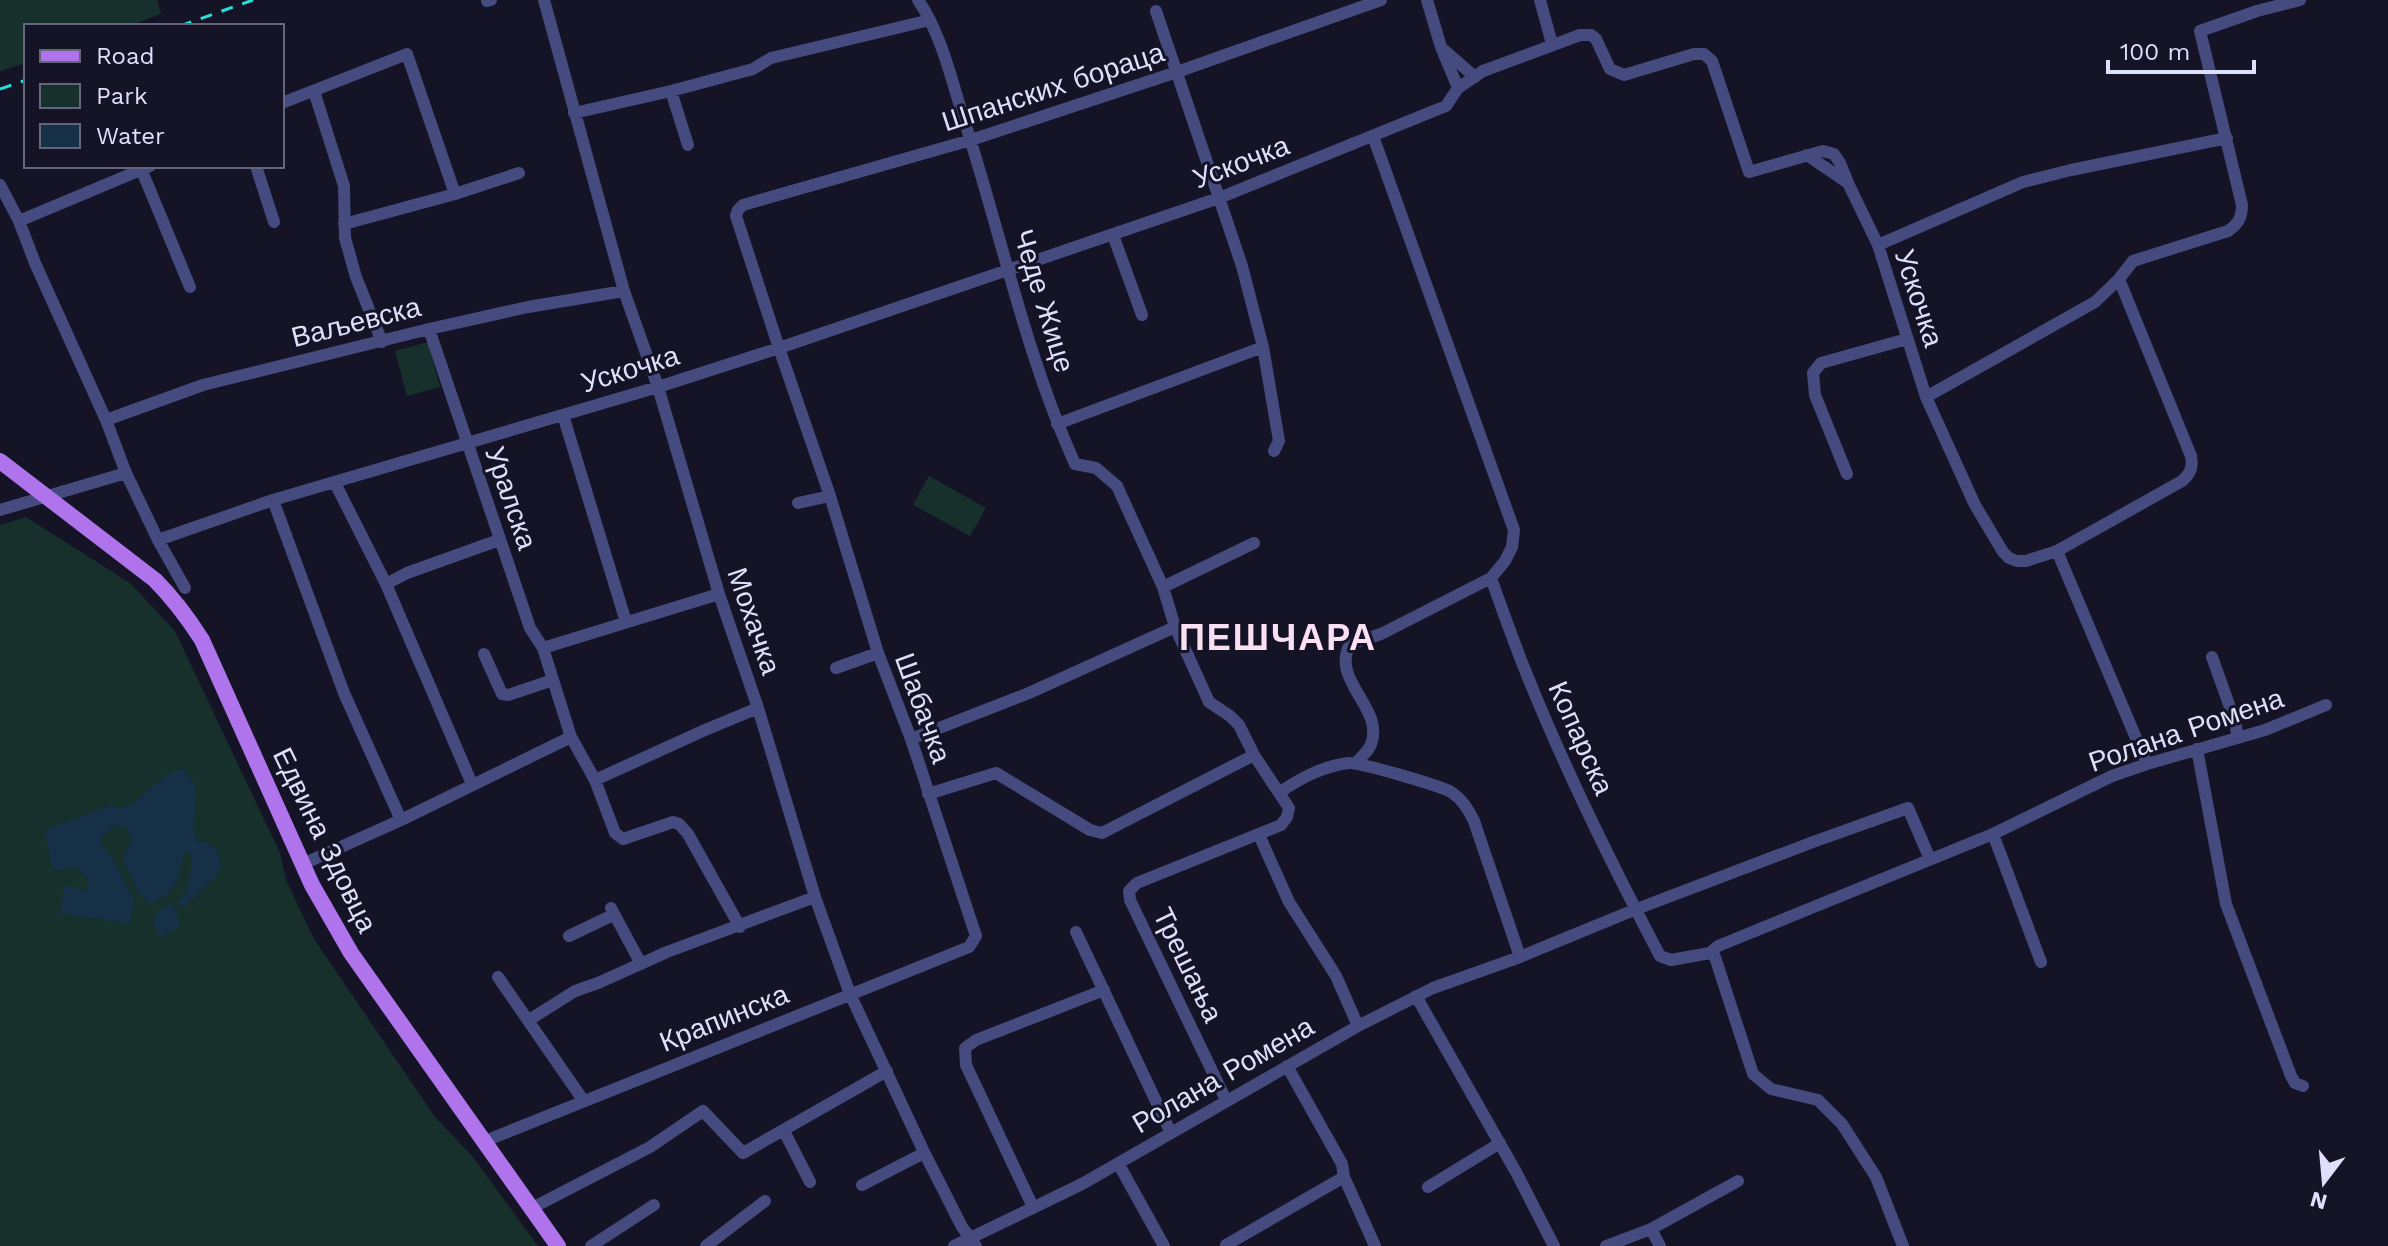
<svg xmlns="http://www.w3.org/2000/svg" width="2388" height="1246" font-family="'Work Sans',sans-serif">
	<style>
		.green { fill: #18302c }
		.water { fill: #163048 }
		.lines { fill: none; stroke-linecap: round; stroke-linejoin: round }
		.minor { stroke: #454b7f; stroke-width: 12 }
		.major { stroke: #af74ec; stroke-width: 16 }
		.rail { stroke: #24e0db; stroke-width: 3; stroke-dasharray: 12 10; stroke-linecap: butt }
		.labels { text-anchor: middle; dominant-baseline: central; stroke-width: 6; stroke-linejoin: round; paint-order: stroke }
		.street-label { font-size: 28px; fill: #dedffa; stroke: #151427 }
		.district-label { font-size: 36px; font-weight: bold; letter-spacing: 2px; fill: #fbe0f4; stroke: #151427 }
	</style>
	<rect width="100%" height="100%" fill="#151427"/>
	<!-- green -->
	<path class="green" d="M0 0H157L161 14 129 26H26V63L0 71Z
		M428 342 440 387 407 396 395 351Z
		M929 476 986 508 970 536 913 505Z
		M26 517 130 583 175 631 280 853 286 880 314 939 435 1117 473 1157 538 1246H0V525Z"/>
	<!-- water -->
	<path class="water" d="M184 769C188 775 193 781 195 787 199 804 189 827 198 842L209 843 217 851 221 867 217 876 181 909 177 901 187 891 193 855 185 851C177 878 179 892 150 904L138 892 123 859 132 838 126 827 114 825 99 841 112 857 134 899 130 924 60 913 65 884 87 891 88 879 77 868 52 870 45 830 111 805C131 816 150 785 165 776 170 773 178 771 184 769Z
		M171 903 177 913 180 927 160 937 154 926 156 913Z"/>
	<g class="lines">
		<!-- minor -->
		<path class="minor" d="M544 0 624 291 658 387 719 594 758 708 815 897 850 994 924 1152 962 1227 976 1246
			M918 0C942 34 953 86 966 126 1002 238 1026 356 1075 464L1096 468 1117 486 1163 587 1175 627 1209 702 1230 716 1239 725 1254 755 1289 808 1287 817 1281 825 1137 883 1129 891 1130 900 1226 1100
			M1427 0 1441 47 1458 88
			M1540 0 1552 44
			M487 1 491 0
			M1156 11 1242 266 1263 347 1279 441 1274 451
			M1444 50 1475 77
			M314 91 344 186 345 238 356 277 382 342
			M671 91 688 145
			M282 103 407 54 455 194
			M574 113 671 91 753 69 771 58 930 20
			M1807 155 1848 183
			M256 166 274 222
			M142 171 190 287
			M0 185 19 221 35 263 106 420 126 473 158 540 185 588
			M19 221 150 166
			M344 224 455 194 519 173
			M1113 235 1142 315
			M1878 245 2023 182 2071 170 2227 138
			M429 329 530 628 543 648 571 737 595 780 615 833 623 839 673 822 679 824 688 834 740 927
			M1926 397 2095 302 2119 279 2133 261 2228 231C2238 224 2242 218 2242 205L2200 31 2257 11 2300 0
			M563 415 626 622
			M106 420 203 385 429 329 528 307 624 291
			M1057 424 1263 347
			M1847 474 1815 395 1813 373 1821 363 1907 339
			M335 483 386 584 472 784
			M273 500 344 693 401 820
			M798 503 830 496
			M0 510 126 473
			M158 540 273 500 658 387 779 348 1219 198 1446 106 1458 88 1483 71 1580 35H1591L1596 39 1610 69 1624 75 1694 54H1704L1712 61 1749 172 1823 151 1834 154 1840 163 1848 183 1878 245 1926 397 1975 505 2003 552 2009 558 2017 561H2026L2057 551 2182 481C2191 473 2193 467 2191 456L2119 279
			M2057 551 2147 764
			M1491 578C1502 609 1513 640 1525 670 1564 768 1611 863 1660 956L1671 960 1710 953 1715 957 1753 1074 1771 1089 1818 1100 1842 1124 1876 1177 1903 1246
			M386 584 407 573 499 540
			M1163 587 1254 543
			M543 648 719 594
			M484 654 502 694 508 695 553 680
			M2212 657 2236 724 2237 737
			M836 668 878 653
			M911 739 1029 693 1175 627
			M2197 749 2226 904 2291 1076 2295 1083 2303 1086
			M1356 763C1361 756 1368 753 1371 744 1385 708 1330 681 1350 644L1381 634 1491 578 1505 561 1512 547 1514 530 1373 136
			M595 780 705 730 758 708
			M1280 792C1301 778 1323 766 1349 763 1359 762 1441 786 1451 792 1462 799 1468 809 1474 821L1520 957
			M928 794 996 773 1090 830 1102 833 1254 755
			M1993 834 2041 962
			M1259 835 1289 902 1336 976 1358 1026
			M303 864 401 820 571 737
			M611 908 641 964
			M1076 932 1171 1133
			M569 936 613 915
			M1710 953 1718 946 1993 834 2112 776 2147 764 2265 730 2326 705
			M498 977 583 1100
			M1416 996 1516 1172 1554 1246
			M529 1020 575 991 598 983 667 952 815 897
			M1287 1066 1342 1164 1344 1177 1375 1246
			M784 1131 810 1182
			M485 1141 969 947 976 936 911 739 878 653 830 496 779 348 736 216 738 210 743 205 971 140 1177 72 1381 0
			M1118 1163 1164 1246
			M862 1185 924 1153
			M1428 1187 1500 1143
			M1033 1207 966 1065 965 1048 976 1040 1104 990
			M532 1208 650 1147 703 1111 743 1153 887 1071
			M1651 1229 1660 1246
			M1226 1245 1344 1177
			M591 1246 654 1205
			M706 1246 765 1201
			M954 1246 1082 1184 1358 1026 1433 988 1520 957 1634 910 1813 842 1908 808 1930 859
			M1606 1246 1651 1229 1738 1181"/>
		<!-- major -->
		<path class="major" d="M0 461 155 580C173 598 188 618 202 640L312 885 351 953 558 1246"/>
		<!-- rail -->
		<path class="rail" d="M180 26 253 0
			M0 89 26 80"/>
	</g>
	<g class="labels">
		<!-- street labels -->
		<g class="street-label">
			<text transform="translate(1053 87) rotate(-18)">Шпанских бораца</text>
			<text transform="translate(1241 162) rotate(-21)">Ускочка</text>
			<text transform="translate(1919 298) rotate(72)">Ускочка</text>
			<text transform="translate(1044 301) rotate(73)">Чеде Жице</text>
			<text transform="translate(356 322) rotate(-14)">Ваљевска</text>
			<text transform="translate(630 369) rotate(-17)">Ускочка</text>
			<text transform="translate(511 498) rotate(71)">Уралска</text>
			<text transform="translate(754 621) rotate(71)">Мохачка</text>
			<text transform="translate(923 708) rotate(70)">Шабачка</text>
			<text transform="translate(2186 730) rotate(-19)">Ролана Ромена</text>
			<text transform="translate(1581 738) rotate(66)">Копарска</text>
			<text transform="translate(325 840) rotate(64)">Едвина Здовца</text>
			<text transform="translate(1188 965) rotate(64)">Трешања</text>
			<text transform="translate(724 1018) rotate(-22)">Крапинска</text>
			<text transform="translate(1223 1075) rotate(-30)">Ролана Ромена</text>
		</g>
		<!-- district labels -->
		<g class="district-label">
			<text x="1278" y="638">ПЕШЧАРА</text>
		</g>
	</g>
	<!-- legend -->
	<rect x="24" y="24" width="260" height="144" fill="#151427" stroke="#65657b" stroke-width="2"/>
	<rect x="40" y="50" width="40" height="12" fill="#af74ec" stroke="#65657b" stroke-width="2"/>
	<text x="96" y="64" font-size="24" fill="#dedffa">Road</text>
	<rect x="40" y="84" width="40" height="24" fill="#18302c" stroke="#65657b" stroke-width="2"/>
	<text x="96" y="104" font-size="24" fill="#dedffa">Park</text>
	<rect x="40" y="124" width="40" height="24" fill="#163048" stroke="#65657b" stroke-width="2"/>
	<text x="96" y="144" font-size="24" fill="#dedffa">Water</text>
	<!-- north arrow -->
	<g transform="translate(2324 1182) rotate(196)" stroke="#151427" stroke-width="6" paint-order="stroke">
	<path d="M0-6L14 30L0 20L-14 30Z" fill="#dedffa"/>
	<text y="-12" font-size="22" font-weight="bold" text-anchor="middle" fill="#dedffa">N</text>
	</g>
	<!-- scale -->
	<path d="M2108 60v12h146v-12" fill="none" stroke="#dedffa" stroke-width="4"/>
	<text x="2120" y="60" font-size="24" fill="#dedffa" stroke="#151427" stroke-width="6" paint-order="stroke">100 m</text>
</svg>
